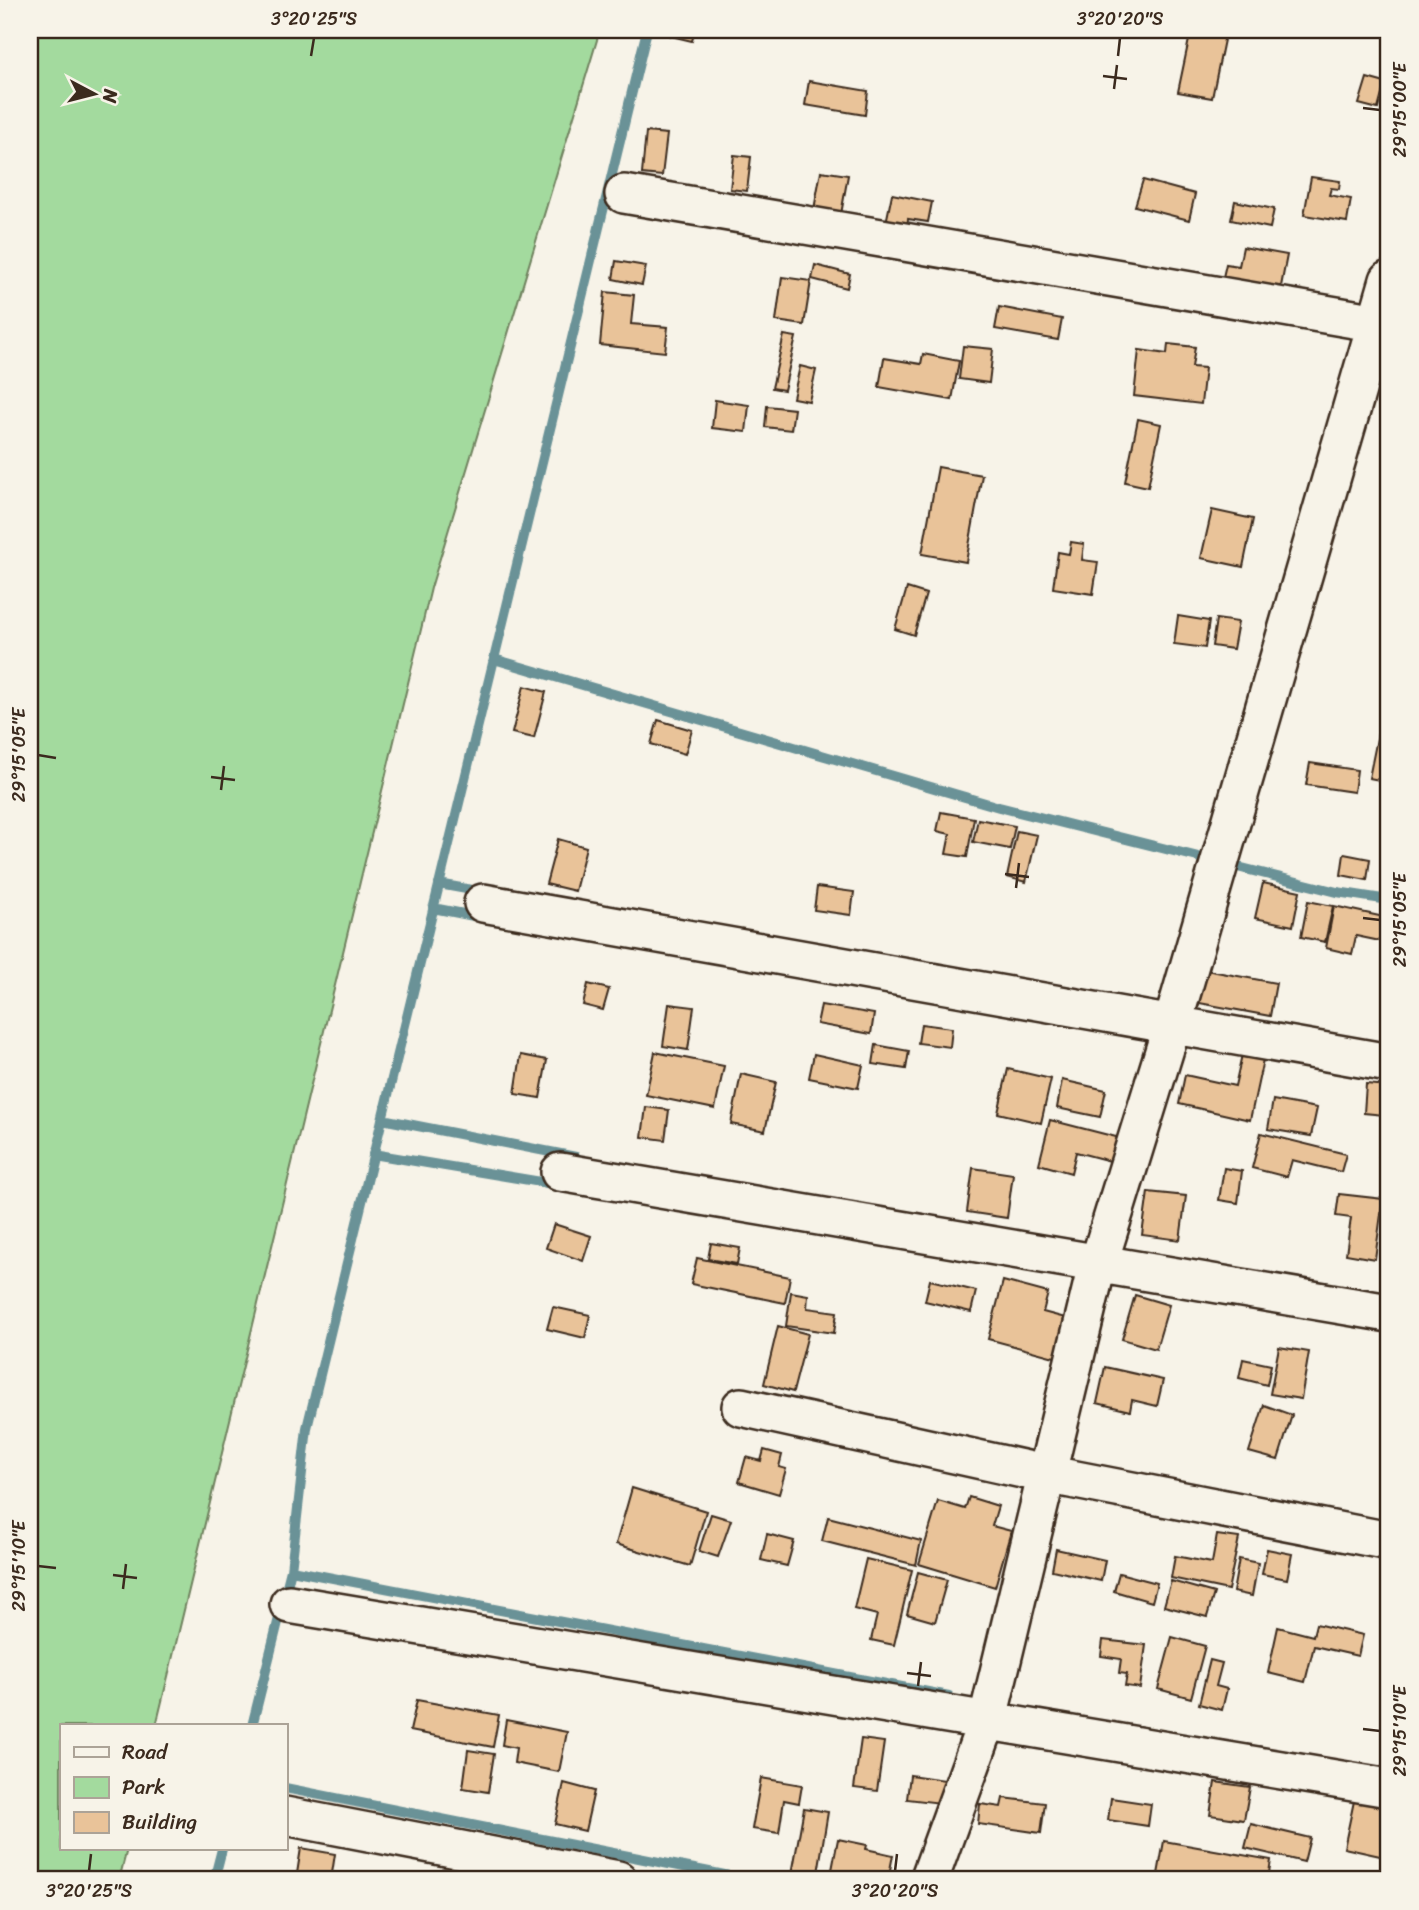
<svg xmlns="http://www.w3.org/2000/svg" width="1419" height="1910" font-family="Sriracha,sans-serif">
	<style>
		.green { fill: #a3da9e; stroke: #6f825e; stroke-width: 2 }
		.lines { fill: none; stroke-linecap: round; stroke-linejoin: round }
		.stream { stroke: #6a9297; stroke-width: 10 }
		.building { fill: #e9c399; stroke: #3b2a1e; stroke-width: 2 }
		.street-casing { stroke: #3b2a1e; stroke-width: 42 }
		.street { stroke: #f7f3e8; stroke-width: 37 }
		.ticks { fill: none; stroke: #3b2a1e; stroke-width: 2.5 }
		.neatline { fill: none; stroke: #3b2a1e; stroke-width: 2.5 }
		.ticks-label { font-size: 18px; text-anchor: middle; fill: #3b2a1e }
	</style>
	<rect width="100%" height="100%" fill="#f7f3e8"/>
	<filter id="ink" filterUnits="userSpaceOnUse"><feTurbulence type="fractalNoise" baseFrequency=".0143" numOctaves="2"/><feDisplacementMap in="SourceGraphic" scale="14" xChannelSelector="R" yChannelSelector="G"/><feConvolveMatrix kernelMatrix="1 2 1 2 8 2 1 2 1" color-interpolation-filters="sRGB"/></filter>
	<g filter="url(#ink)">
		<!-- green -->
		<path class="green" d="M30 30H600L431 588 156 1726H61V1849H127L119 1880H30Z"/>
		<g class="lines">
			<!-- stream -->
			<path class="stream" d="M494 659 999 807 1337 892 1389 900
				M439 884 483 892
				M433 908 484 918
				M382 1119 576 1157
				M373 1154 559 1185
				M291 1570 949 1696
				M252 1726 291 1570 307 1428 647 30
				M285 1788 750 1880
				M214 1880 222 1849"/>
		</g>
		<!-- building -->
		<path class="building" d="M673 30H695L692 41 671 36Z
			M1191 30H1226L1212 98 1178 92Z
			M1367 78 1385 83 1378 109 1359 104Z
			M809 81 868 91 865 115 805 105Z
			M1389 101V135L1383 134Z
			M646 132 667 134 662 176 642 174Z
			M734 155 751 157 747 191 730 189Z
			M821 171 848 175 840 220 813 215Z
			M1311 177 1340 181 1339 189 1331 188 1329 195 1351 199 1347 222 1304 215Z
			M1143 180 1195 194 1189 220 1135 206Z
			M892 194 932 202 928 222 908 219 907 227 886 223Z
			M1235 201 1274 209 1270 228 1231 220Z
			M1243 247 1287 255 1279 297 1221 286 1226 264 1239 266Z
			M616 261 646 266 642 285 613 279Z
			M815 265 850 274 847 288 812 279Z
			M782 277 811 281 804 325 776 321Z
			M605 292 634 295 631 324 668 327 665 352 600 345Z
			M999 307 1062 319 1058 340 995 329Z
			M784 335 796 337 784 390 772 388Z
			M1168 344 1195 347 1192 367 1205 368 1201 404 1134 396 1139 350 1167 354Z
			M963 346 993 349 989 383 959 379Z
			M923 354 959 361 952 400 879 387 884 358 921 364Z
			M800 366 816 370 809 401 793 398Z
			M715 400 749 405 746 432 712 428Z
			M767 406 794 409 791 430 765 427Z
			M1138 419 1161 424 1148 487 1125 482Z
			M938 467 982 475 966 562 922 554Z
			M1212 510 1253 519 1243 567 1201 558Z
			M1071 542 1084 544 1082 560 1098 562 1093 594 1053 588 1058 552 1069 554Z
			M907 588 926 594 914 635 895 629Z
			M1178 616 1209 621 1205 648 1174 644Z
			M1216 619 1238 622 1233 649 1212 646Z
			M1388 684 1389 758 1385 781 1369 778Z
			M524 686 546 692 534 738 512 733Z
			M658 720 692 730 685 754 651 744Z
			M1310 763 1357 770 1354 792 1306 785Z
			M941 812 974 818 967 857 946 854 950 834 937 831Z
			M978 819 1015 826 1010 849 973 842Z
			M1017 831 1037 835 1026 882 1007 877Z
			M558 839 586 847 575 891 546 884Z
			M1344 854 1370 859 1367 880 1341 875Z
			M1263 883 1300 891 1293 926 1255 918Z
			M817 887 854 892 851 915 814 910Z
			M1308 901 1333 906 1325 942 1301 937Z
			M1334 906 1384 917 1380 941 1356 936 1352 954 1326 948Z
			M1200 969 1276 983 1270 1016 1194 1002Z
			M588 984 609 989 603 1010 583 1005Z
			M669 1004 694 1007 688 1050 663 1046Z
			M821 1005 874 1014 871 1034 817 1024Z
			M921 1024 952 1028 950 1047 918 1043Z
			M876 1045 909 1051 906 1069 873 1064Z
			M1243 1050 1264 1055 1250 1120 1179 1104 1185 1075 1235 1086Z
			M655 1052 724 1066 715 1109 646 1095Z
			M814 1054 863 1065 858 1088 809 1078Z
			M521 1055 547 1060 540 1098 515 1094Z
			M1008 1069 1051 1079 1041 1123 998 1113Z
			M741 1074 776 1082 765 1131 731 1124Z
			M1062 1080 1106 1090 1100 1117 1057 1108Z
			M1366 1084 1387 1086 1384 1115 1364 1113Z
			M1273 1100 1317 1108 1311 1136 1268 1129Z
			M646 1107 669 1110 665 1140 642 1137Z
			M1050 1120 1120 1138 1114 1162 1076 1152 1071 1173 1039 1164Z
			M1382 1129 1389 1130V1157L1379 1156Z
			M1261 1133 1346 1154 1341 1172 1292 1160 1287 1177 1252 1168Z
			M973 1168 1013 1174 1007 1218 967 1212Z
			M1224 1168 1242 1171 1238 1203 1219 1200Z
			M1148 1192 1186 1196 1180 1240 1142 1235Z
			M1339 1194 1383 1199 1375 1259 1346 1254 1351 1218 1336 1216Z
			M554 1224 591 1236 583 1261 546 1248Z
			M711 1243 740 1248 737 1264 708 1259Z
			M697 1258 790 1277 785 1303 691 1284Z
			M930 1280 976 1291 971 1312 925 1301Z
			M1003 1281 1048 1293 1043 1312 1069 1319 1058 1358 988 1339Z
			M791 1292 808 1295 807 1308 837 1312 834 1333 786 1326Z
			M1135 1295 1169 1305 1156 1349 1122 1339Z
			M553 1307 590 1315 585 1338 547 1329Z
			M778 1326 808 1334 793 1392 764 1384Z
			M1279 1347 1309 1352 1301 1399 1270 1394Z
			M1243 1359 1271 1365 1267 1385 1239 1378Z
			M1105 1367 1163 1380 1157 1406 1132 1400 1130 1411 1097 1403Z
			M1264 1405 1292 1415 1278 1460 1249 1452Z
			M764 1450 782 1455 779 1467 786 1469 779 1494 739 1482 746 1457 761 1461Z
			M632 1488 706 1511 690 1566 616 1544Z
			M969 1497 998 1506 992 1526 1011 1531 995 1587 919 1564 938 1501 965 1509Z
			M711 1514 731 1520 718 1557 699 1551Z
			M828 1517 921 1541 916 1565 822 1541Z
			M767 1534 794 1541 787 1566 761 1560Z
			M1217 1535 1239 1538 1228 1590 1171 1578 1175 1556 1212 1563Z
			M1056 1549 1105 1560 1101 1581 1052 1570Z
			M1267 1549 1292 1554 1287 1579 1262 1574Z
			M866 1559 912 1570 894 1645 871 1640 877 1615 854 1609Z
			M1239 1559 1258 1563 1252 1596 1233 1592Z
			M918 1572 947 1580 935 1622 907 1614Z
			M1119 1573 1157 1583 1152 1602 1114 1591Z
			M1171 1581 1214 1593 1207 1617 1164 1606Z
			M1316 1624 1363 1635 1358 1656 1314 1646 1305 1682 1268 1673 1278 1627 1313 1636Z
			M1172 1637 1205 1646 1191 1698 1158 1689Z
			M1103 1640 1146 1645 1140 1688 1125 1686 1127 1674 1119 1673 1121 1659 1101 1656Z
			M1210 1660 1222 1663 1216 1686 1227 1689 1222 1710 1199 1704Z
			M417 1700 499 1715 493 1747 410 1731Z
			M506 1720 567 1732 559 1772 514 1763 516 1748 502 1745Z
			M861 1739 884 1742 877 1791 854 1788Z
			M468 1750 494 1754 488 1792 463 1788Z
			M910 1775 952 1781 949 1804 907 1799Z
			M761 1778 802 1785 799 1803 784 1800 779 1833 752 1829Z
			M1215 1782 1250 1787 1244 1820 1210 1815Z
			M564 1783 594 1791 585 1831 555 1824Z
			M1003 1798 1045 1803 1041 1833 978 1824 980 1804 1001 1807Z
			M1111 1798 1151 1804 1148 1826 1108 1820Z
			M1354 1801 1389 1808V1858L1344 1848Z
			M804 1808 828 1812 817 1879 792 1874Z
			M1251 1824 1310 1838 1304 1862 1245 1848Z
			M838 1839 867 1845 866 1849 893 1855 888 1880 832 1870Z
			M1164 1841 1271 1860 1268 1880H1157Z
			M301 1848 335 1854 331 1880H296Z"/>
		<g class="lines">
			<defs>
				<path id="street" d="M624 194 1389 325
					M483 903 1389 1063
					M560 1172 1389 1313
					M741 1407 1045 1474 1389 1541
					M289 1604 1389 1788
					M285 1816 618 1880
					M929 1880 988 1718 1094 1278 1171 1029 1389 280"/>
			</defs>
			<!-- street casing -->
			<use href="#street" class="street-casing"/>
			<!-- street -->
			<use href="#street" class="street"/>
		</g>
	</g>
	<!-- ticks -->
	<path class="ticks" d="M311 56 314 38M1118 56 1120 38M1103 76 1127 79M1114 89 1117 65M1363 108 1380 110M38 755 56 758M211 777 235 780M221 790 224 766M1005 874 1029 877M1016 888 1019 863M1363 918 1380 920M38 1566 56 1568M113 1575 137 1578M123 1589 126 1564M907 1673 931 1676M918 1686 921 1662M1363 1729 1380 1731M89 1871 91 1854M895 1871 897 1854"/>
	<!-- margin -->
	<rect width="1419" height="1910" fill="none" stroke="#f7f3e8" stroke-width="77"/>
	<!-- legend -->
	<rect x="60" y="1724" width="228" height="126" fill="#f7f3e8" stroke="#aca397" stroke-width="2"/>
	<rect x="74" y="1747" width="35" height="10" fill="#f7f3e8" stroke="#aca397" stroke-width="2"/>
	<text x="122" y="1759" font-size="21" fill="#3b2a1e">Road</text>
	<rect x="74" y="1777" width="35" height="21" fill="#a3da9e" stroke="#aca397" stroke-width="2"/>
	<text x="122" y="1794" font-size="21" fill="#3b2a1e">Park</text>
	<rect x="74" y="1812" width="35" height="21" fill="#e9c399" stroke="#aca397" stroke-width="2"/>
	<text x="122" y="1829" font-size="21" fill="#3b2a1e">Building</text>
	<!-- north arrow -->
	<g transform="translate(94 94) rotate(97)" stroke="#f7f3e8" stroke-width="5" paint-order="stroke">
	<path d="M0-5L12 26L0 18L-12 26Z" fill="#3b2a1e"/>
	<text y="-10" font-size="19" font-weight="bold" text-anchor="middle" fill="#3b2a1e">N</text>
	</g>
	<rect x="38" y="38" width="1342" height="1833" class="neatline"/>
	<g class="ticks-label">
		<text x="314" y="25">3°20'25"S</text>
		<text x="1120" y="25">3°20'20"S</text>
		<text transform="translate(1400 110) rotate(-90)" y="6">29°15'00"E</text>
		<text transform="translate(19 755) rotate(-90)" y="6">29°15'05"E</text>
		<text transform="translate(1400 920) rotate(-90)" y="6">29°15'05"E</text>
		<text transform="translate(19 1566) rotate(-90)" y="6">29°15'10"E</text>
		<text transform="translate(1400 1731) rotate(-90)" y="6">29°15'10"E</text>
		<text x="89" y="1897">3°20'25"S</text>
		<text x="895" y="1897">3°20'20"S</text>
	</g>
</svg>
